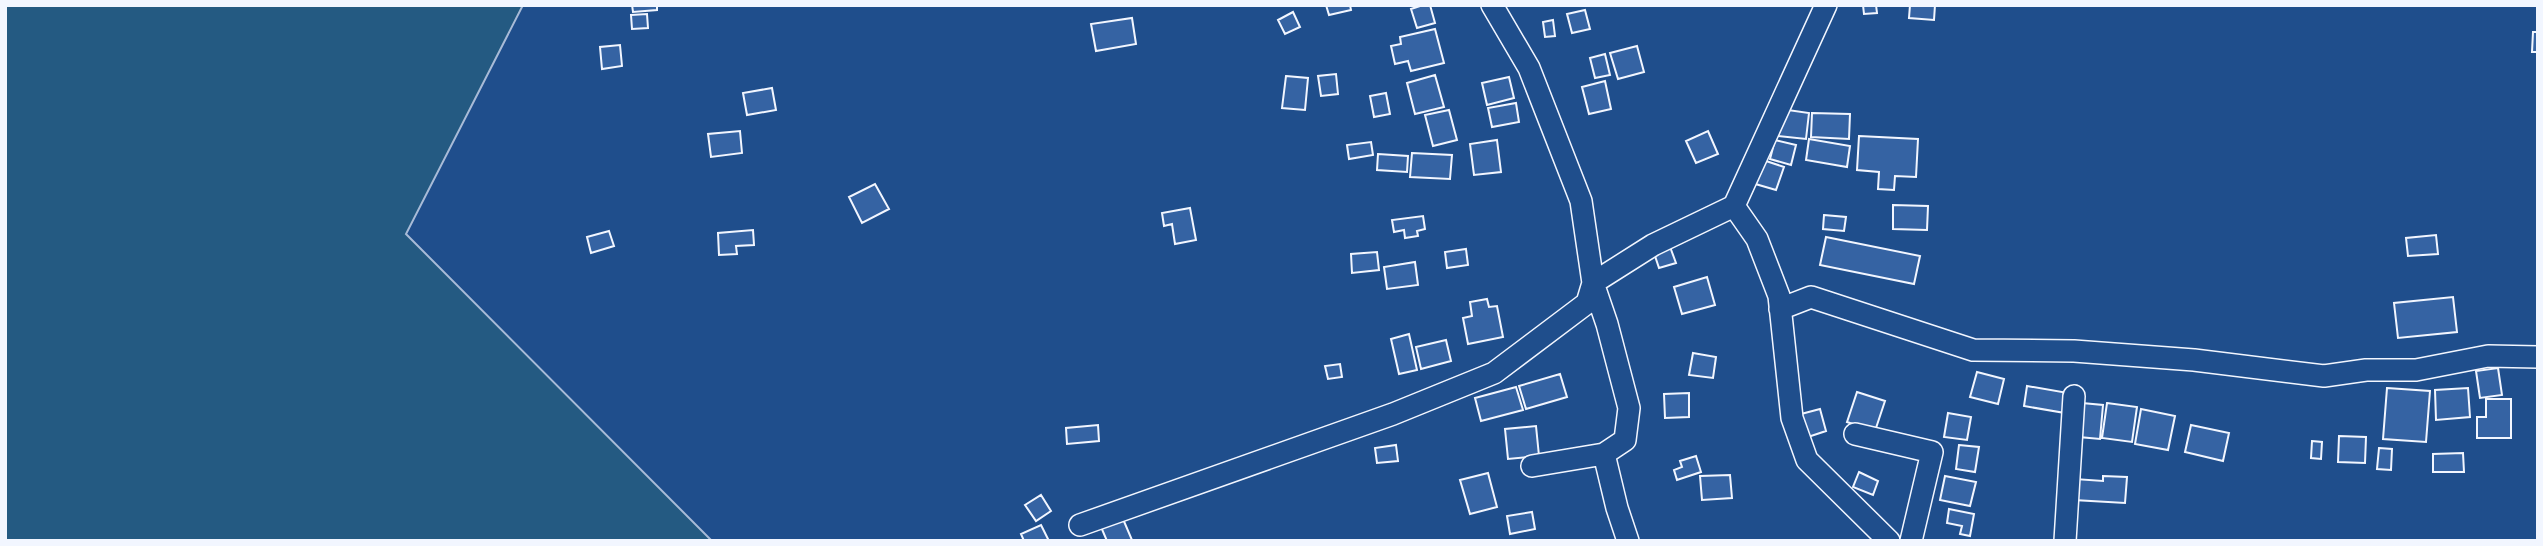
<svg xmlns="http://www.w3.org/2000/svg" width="2543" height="546" font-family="'Archivo Narrow',sans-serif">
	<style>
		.green { fill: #245a82; stroke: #a8bbd7; stroke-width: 2 }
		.building { fill: #3563a3; stroke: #f2f6ff; stroke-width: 2 }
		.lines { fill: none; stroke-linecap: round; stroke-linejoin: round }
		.minor-casing { stroke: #f2f6ff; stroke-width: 24 }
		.minor { stroke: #1f4e8c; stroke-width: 21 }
	</style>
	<rect width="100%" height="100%" fill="#1f4e8c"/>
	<!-- green -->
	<path class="green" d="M5 5H523L406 234 712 541H5Z"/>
	<!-- building -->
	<path class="building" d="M632 5H657V10L633 12Z
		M1326 5H1350L1351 10 1329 15Z
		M1423 5H1430L1435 23 1417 28 1411 9Z
		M1863 5H1876L1877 13 1864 14Z
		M1910 5H1935L1934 20 1909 18Z
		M1585 10 1590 29 1572 33 1567 14Z
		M1293 12 1300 27 1285 34 1278 20Z
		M647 14 648 28 632 29 631 15Z
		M1132 18 1136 44 1096 51 1091 24Z
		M1553 20 1555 36 1545 37 1543 22Z
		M1435 29 1444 63 1411 71 1408 61 1395 64 1391 46 1401 44 1400 37Z
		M2533 32H2538V52H2532Z
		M620 45 622 66 602 69 600 47Z
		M1637 46 1644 72 1618 79 1610 53Z
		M1605 54 1610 75 1595 78 1590 58Z
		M1336 74 1338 94 1321 96 1318 76Z
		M1435 75 1444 107 1415 114 1407 83Z
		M1286 76 1308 78 1305 110 1282 108Z
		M1509 77 1514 98 1487 105 1482 83Z
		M1605 81 1611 109 1589 114 1582 87Z
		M772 88 776 110 747 115 743 93Z
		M1386 93 1390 114 1374 117 1370 96Z
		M1516 103 1519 122 1492 127 1488 108Z
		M1781 109 1809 113 1806 139 1778 136Z
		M1449 110 1457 140 1433 146 1425 115Z
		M1812 113 1850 114 1849 139 1811 137Z
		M740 131 742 153 711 157 708 134Z
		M1708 131 1718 154 1696 163 1686 141Z
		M1859 136 1918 139 1916 177 1895 176 1894 190 1878 189 1879 172 1857 170Z
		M1809 139 1850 146 1847 167 1806 160Z
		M1497 140 1501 172 1474 175 1470 144Z
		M1775 140 1796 145 1791 165 1770 159Z
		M1371 142 1373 155 1349 159 1347 145Z
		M1412 153 1452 155 1450 179 1410 177Z
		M1378 154 1408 156 1407 172 1377 170Z
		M1760 159 1784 167 1776 190 1752 183Z
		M875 184 889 209 862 223 849 197Z
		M1893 205 1928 206 1927 230 1893 229Z
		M1190 208 1196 240 1175 244 1172 224 1164 226 1162 213Z
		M1824 215 1846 217 1844 231 1823 229Z
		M1423 216 1425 229 1417 231 1418 236 1405 238 1404 230 1394 232 1392 220Z
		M753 230 754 245 736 246 737 254 719 255 718 233Z
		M609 231 614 246 591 253 587 237Z
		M2436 235 2438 254 2408 256 2406 238Z
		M1826 237 1920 256 1914 284 1820 265Z
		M1669 244 1676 263 1659 268 1653 250Z
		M1466 249 1468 265 1447 268 1445 252Z
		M1377 252 1379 270 1352 273 1351 254Z
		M1415 262 1418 285 1387 289 1384 267Z
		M1707 277 1715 305 1682 314 1674 287Z
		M2453 297 2457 332 2398 338 2394 303Z
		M1487 299 1489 307 1497 306 1503 337 1468 344 1463 318 1472 316 1470 302Z
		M1409 334 1417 370 1399 374 1391 339Z
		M1446 340 1451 361 1421 369 1416 347Z
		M1693 353 1716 357 1713 378 1689 375Z
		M1340 364 1342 377 1328 379 1325 366Z
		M2498 368 2502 395 2480 398 2476 371Z
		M1977 372 2004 379 1998 404 1970 397Z
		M1560 374 1567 397 1526 409 1519 386Z
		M2027 386 2068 393 2065 413 2024 406Z
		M1516 387 1523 410 1481 421 1475 398Z
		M2387 388 2430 391 2426 442 2383 439Z
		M2468 388 2470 417 2436 420 2435 390Z
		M1857 392 1885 401 1875 431 1847 422Z
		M1689 393V417L1665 418 1664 394Z
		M2486 399H2511V438H2477V417H2486Z
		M2082 403 2103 405 2100 439 2079 437Z
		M2107 403 2137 407 2132 442 2102 438Z
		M1820 409 1826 431 1808 437 1801 414Z
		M2141 409 2175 416 2168 450 2135 444Z
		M1948 413 1971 417 1967 440 1944 437Z
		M1098 425 1099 441 1067 444 1066 428Z
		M2191 425 2229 433 2223 461 2185 452Z
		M1536 426 1539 456 1508 459 1505 429Z
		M2339 436 2366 437 2365 463 2338 462Z
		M2312 441 2322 442 2321 459 2311 458Z
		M1396 445 1398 461 1377 463 1375 448Z
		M1959 445 1979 447 1975 472 1956 469Z
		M2379 448 2392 449 2391 470 2377 469Z
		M2463 453 2464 472H2433V454Z
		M1696 456 1701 472 1677 480 1674 470 1682 467 1680 461Z
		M1859 472 1878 481 1873 495 1853 487Z
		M1488 473 1497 507 1470 514 1460 480Z
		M1730 475 1732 498 1702 500 1700 476Z
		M1945 476 1976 482 1970 506 1940 500Z
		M2103 476 2127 477 2125 503 2074 500 2075 479 2103 481Z
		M1041 495 1051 511 1036 521 1025 505Z
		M1949 509 1974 514 1970 536 1960 534 1962 526 1947 523Z
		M1120 512 1132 540 1107 541 1098 520Z
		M1532 512 1535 529 1510 534 1507 516Z
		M1041 525 1049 541H1024L1021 534Z"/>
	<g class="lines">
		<defs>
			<path id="minor" d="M1492 5 1529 68 1581 201 1593 283 1607 324 1629 408 1625 440 1604 454 1532 466
				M1734 206 1757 239 1779 296 1792 418 1807 460 1889 541
				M1780 309 1811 297 1973 350 2074 351 2194 360 2324 376 2366 370H2416L2488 356 2538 357
				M1855 434 1932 452 1911 541
				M1604 454 1617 508 1628 541
				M1080 525 1393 414 1494 373 1587 303 1593 283 1653 245 1734 206 1826 5
				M2065 541 2074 396"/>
		</defs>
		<!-- minor casing -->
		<use href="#minor" class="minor-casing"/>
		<!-- minor -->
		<use href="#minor" class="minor"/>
	</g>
	<!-- border -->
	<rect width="2543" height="546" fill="none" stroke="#f2f6ff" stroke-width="14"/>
</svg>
